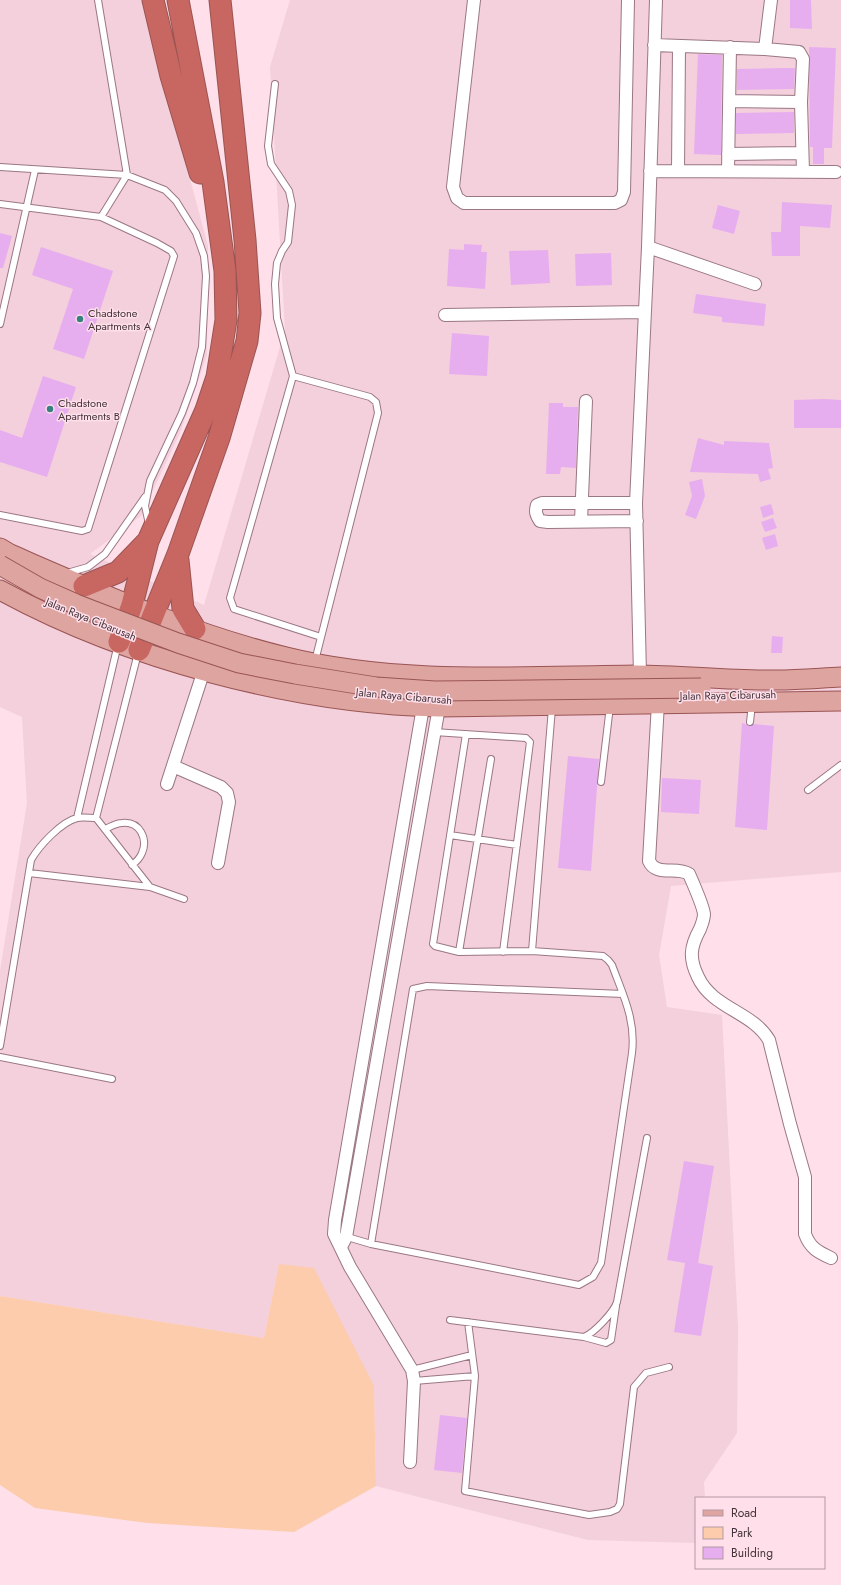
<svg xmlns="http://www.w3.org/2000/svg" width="841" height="1585" font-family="Jost,sans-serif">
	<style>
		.built { fill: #f4cfdc }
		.green { fill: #fcccac }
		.building { fill: #e7aeef }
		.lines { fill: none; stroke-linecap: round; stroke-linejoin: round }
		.lane-casing { stroke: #9a7785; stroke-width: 8 }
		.street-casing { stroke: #9a7785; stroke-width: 14 }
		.primary-casing { stroke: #995553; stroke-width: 21 }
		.highway-casing { stroke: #995553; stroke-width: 23 }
		.lane { stroke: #fff; stroke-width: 6 }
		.street { stroke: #fff; stroke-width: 12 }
		.primary { stroke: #dea4a0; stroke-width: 19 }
		.highway { stroke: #c86761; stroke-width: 21 }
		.primary-bridge-casing { stroke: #995553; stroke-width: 21; stroke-linecap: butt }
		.primary-bridge { stroke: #dea4a0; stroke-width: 19 }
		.poi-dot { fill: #378082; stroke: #fedfea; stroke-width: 1.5 }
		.labels { text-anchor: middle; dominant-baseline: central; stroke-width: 3; stroke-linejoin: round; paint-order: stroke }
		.poi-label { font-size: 11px; fill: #423339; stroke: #fedfea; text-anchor: start }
		.street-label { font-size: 11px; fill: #423339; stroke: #fedfea }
	</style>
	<rect width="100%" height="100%" fill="#fedfea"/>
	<!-- built -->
	<path class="built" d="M0 0H142L208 246 207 355 180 433 141 516 90 554 204 605 285 330 270 67 290 0H841V872L671 886 659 955 667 1007 722 1015 738 1327 737 1433 704 1482 705 1498H696V1543L588 1540 376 1486 374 1386 279 1264 264 1338 0 1296V971L27 803 22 717 0 707Z"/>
	<!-- green -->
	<path class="green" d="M279 1264 314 1268 374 1386 376 1486 294 1532 147 1523 35 1508 0 1485V1296L264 1338Z"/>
	<!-- building -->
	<path class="building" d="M790 0H811L812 29 790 28Z
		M809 47 836 48 832 148H824V164H813V147H810Z
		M698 54 722 55 721 155 694 154Z
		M781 68H795L794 89 737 90V69Z
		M794 112V133L736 134V113Z
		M782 202 832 205 830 228 800 226V256H772L771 232H781Z
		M718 205 740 211 734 234 712 228Z
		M0 233 12 236 3 268H0Z
		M464 244 482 245 481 252H487L485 289 447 286 449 249 464 250Z
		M41 247 113 271 84 359 53 349 73 289 32 275Z
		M548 250 550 283 511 285 509 251Z
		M611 253 612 285 576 286 575 254Z
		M696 294 766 304 764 326 722 322V317L693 313Z
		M452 333 489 336 487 376 449 374Z
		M43 376 76 387 47 477 0 462V430L22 438Z
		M825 399 841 400V428H794V400Z
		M549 403H563V407H578L576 468 561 467 560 474H546Z
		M698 438 724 445V441L769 443 773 468 768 469 771 479 760 482 758 474 690 472Z
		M702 479 705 496 696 519 685 515 692 496 689 482Z
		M771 504 774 514 763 518 760 507Z
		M773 518 777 528 765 532 761 522Z
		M775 534 778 546 766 550 762 538Z
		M772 636 783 637 782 653H771Z
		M742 723 750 726 754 724 774 726 767 830 735 827Z
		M568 756 599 759 591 871 558 868Z
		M662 778 701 780 699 814 661 812Z
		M684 1161 714 1166 698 1263 713 1266 701 1336 674 1332 685 1263 667 1260Z
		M440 1415 467 1418 462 1473 434 1470Z"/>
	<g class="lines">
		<defs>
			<path id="lane" d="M98 0 127 175 101 217
				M275 84 268 146 271 164 289 191 292 205 288 242 282 251 277 263 275 284 277 318 293 376 230 598 234 609 321 637
				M0 167 127 175 165 190 176 201 196 233 204 256 206 276 202 347 193 383 182 413 150 481 145 506 149 524
				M0 204 101 217 157 243 171 251 174 256 88 529 82 531 0 515
				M0 324 35 170
				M293 376 370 397 376 402 378 413 315 661
				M67 573 88 567 105 554 145 497
				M750 722 752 704
				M434 732 526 738 530 742 503 952
				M466 734 433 944 435 946 459 952 532 951 603 956 608 960 612 965C623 995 636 1020 632 1053L601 1263 593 1277 579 1285 371 1244 413 989 427 986 623 994
				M601 782 610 706
				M808 790 841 765
				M77 818 118 644
				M96 818 138 653
				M105 829C110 827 116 823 122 823 140 821 148 839 142 853 140 858 136 862 132 865
				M450 835 517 845
				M29 873 150 887
				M532 951 552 708
				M459 952 491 759
				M0 1046 31 860C39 846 61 822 77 818 82 817 90 818 96 818L150 887 184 899
				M0 1057 112 1079
				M344 1236 371 1244
				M450 1320 584 1337C594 1333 614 1312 617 1302L647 1138
				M468 1322 475 1376 465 1491 589 1515 610 1512 617 1509 620 1504 634 1387 646 1373 669 1367
				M584 1337 606 1343 611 1340 616 1306
				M412 1370 472 1355
				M414 1381 475 1376"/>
			<path id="street" d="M474 0 453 187 457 198 464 203H615L621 200 624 192 628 0
				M654 45 765 49 799 52 803 59 801 102 803 172
				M765 49 771 0
				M729 101 801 102
				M728 154 802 153
				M650 171 836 172
				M678 171 679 46
				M728 171 730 47
				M648 247 755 284
				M445 315 644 312
				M636 503H542L537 505C535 512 536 515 540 521L548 522 637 521
				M581 521 586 401
				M640 675 636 503 648 247 656 0
				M658 703 649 861C656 877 677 866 689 874 693 883 703 906 704 914 704 919 702 924 700 929 690 947 689 959 698 977 712 1008 753 1012 769 1040L790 1124 805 1177V1234C810 1248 818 1252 831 1258
				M173 766 221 787 227 793 229 802 218 863
				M167 784 204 670
				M341 1247 346 1237 439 707
				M410 1462 414 1381 412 1370 350 1267 334 1234 335 1220 423 707"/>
			<path id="primary" d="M0 548 10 554C100 593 191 634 286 657 398 685 522 676 636 675 683 675 730 681 777 680 798 680 820 678 841 677
				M0 590C126 659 295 704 439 707L841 701"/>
			<path id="highway" d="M153 0 171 76 200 173
				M178 560 183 609 195 629
				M84 586 118 572 146 543
				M119 642 132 605 148 541 206 410 217 377 226 320 225 271 213 182 178 0
				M139 650 178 554 219 438 247 341 250 313 245 240 220 0"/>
		</defs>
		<!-- lane casing -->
		<use href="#lane" class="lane-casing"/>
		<!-- street casing -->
		<use href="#street" class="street-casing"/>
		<!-- primary casing -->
		<use href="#primary" class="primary-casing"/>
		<!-- highway casing -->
		<use href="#highway" class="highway-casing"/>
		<!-- lane -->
		<use href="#lane" class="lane"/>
		<!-- street -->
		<use href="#street" class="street"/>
		<!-- primary -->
		<use href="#primary" class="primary"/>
		<!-- highway -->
		<use href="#highway" class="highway"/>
		<defs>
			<path id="primary-bridge" d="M0 565 40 588 76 604 178 643 239 663 295 674 376 687 435 691 701 688"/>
		</defs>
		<!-- primary-bridge casing -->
		<use href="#primary-bridge" class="primary-bridge-casing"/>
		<!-- primary-bridge -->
		<use href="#primary-bridge" class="primary-bridge"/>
	</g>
	<!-- markers -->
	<g class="poi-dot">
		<circle cx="80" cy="319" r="4"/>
		<circle cx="50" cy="409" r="4"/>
	</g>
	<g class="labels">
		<!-- poi labels -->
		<g class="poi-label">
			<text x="88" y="313">Chadstone<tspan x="88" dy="13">Apartments A</tspan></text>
			<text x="58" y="403">Chadstone<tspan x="58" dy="13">Apartments B</tspan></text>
		</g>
		<!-- street labels -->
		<g class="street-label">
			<text transform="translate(91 619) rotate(22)">Jalan Raya Cibarusah</text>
			<text transform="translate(728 695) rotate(-1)">Jalan Raya Cibarusah</text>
			<text transform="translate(404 696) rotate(5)">Jalan Raya Cibarusah</text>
		</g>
	</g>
	<!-- legend -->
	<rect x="695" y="1497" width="130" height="72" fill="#fedfea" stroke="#b39aa3"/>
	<rect x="703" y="1510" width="20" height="6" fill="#dea4a0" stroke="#b39aa3"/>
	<text x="731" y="1517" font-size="12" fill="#423339">Road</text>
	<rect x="703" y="1527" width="20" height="12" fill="#fcccac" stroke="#b39aa3"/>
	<text x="731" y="1537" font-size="12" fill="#423339">Park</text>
	<rect x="703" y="1547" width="20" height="12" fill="#e7aeef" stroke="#b39aa3"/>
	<text x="731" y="1557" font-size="12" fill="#423339">Building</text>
</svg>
